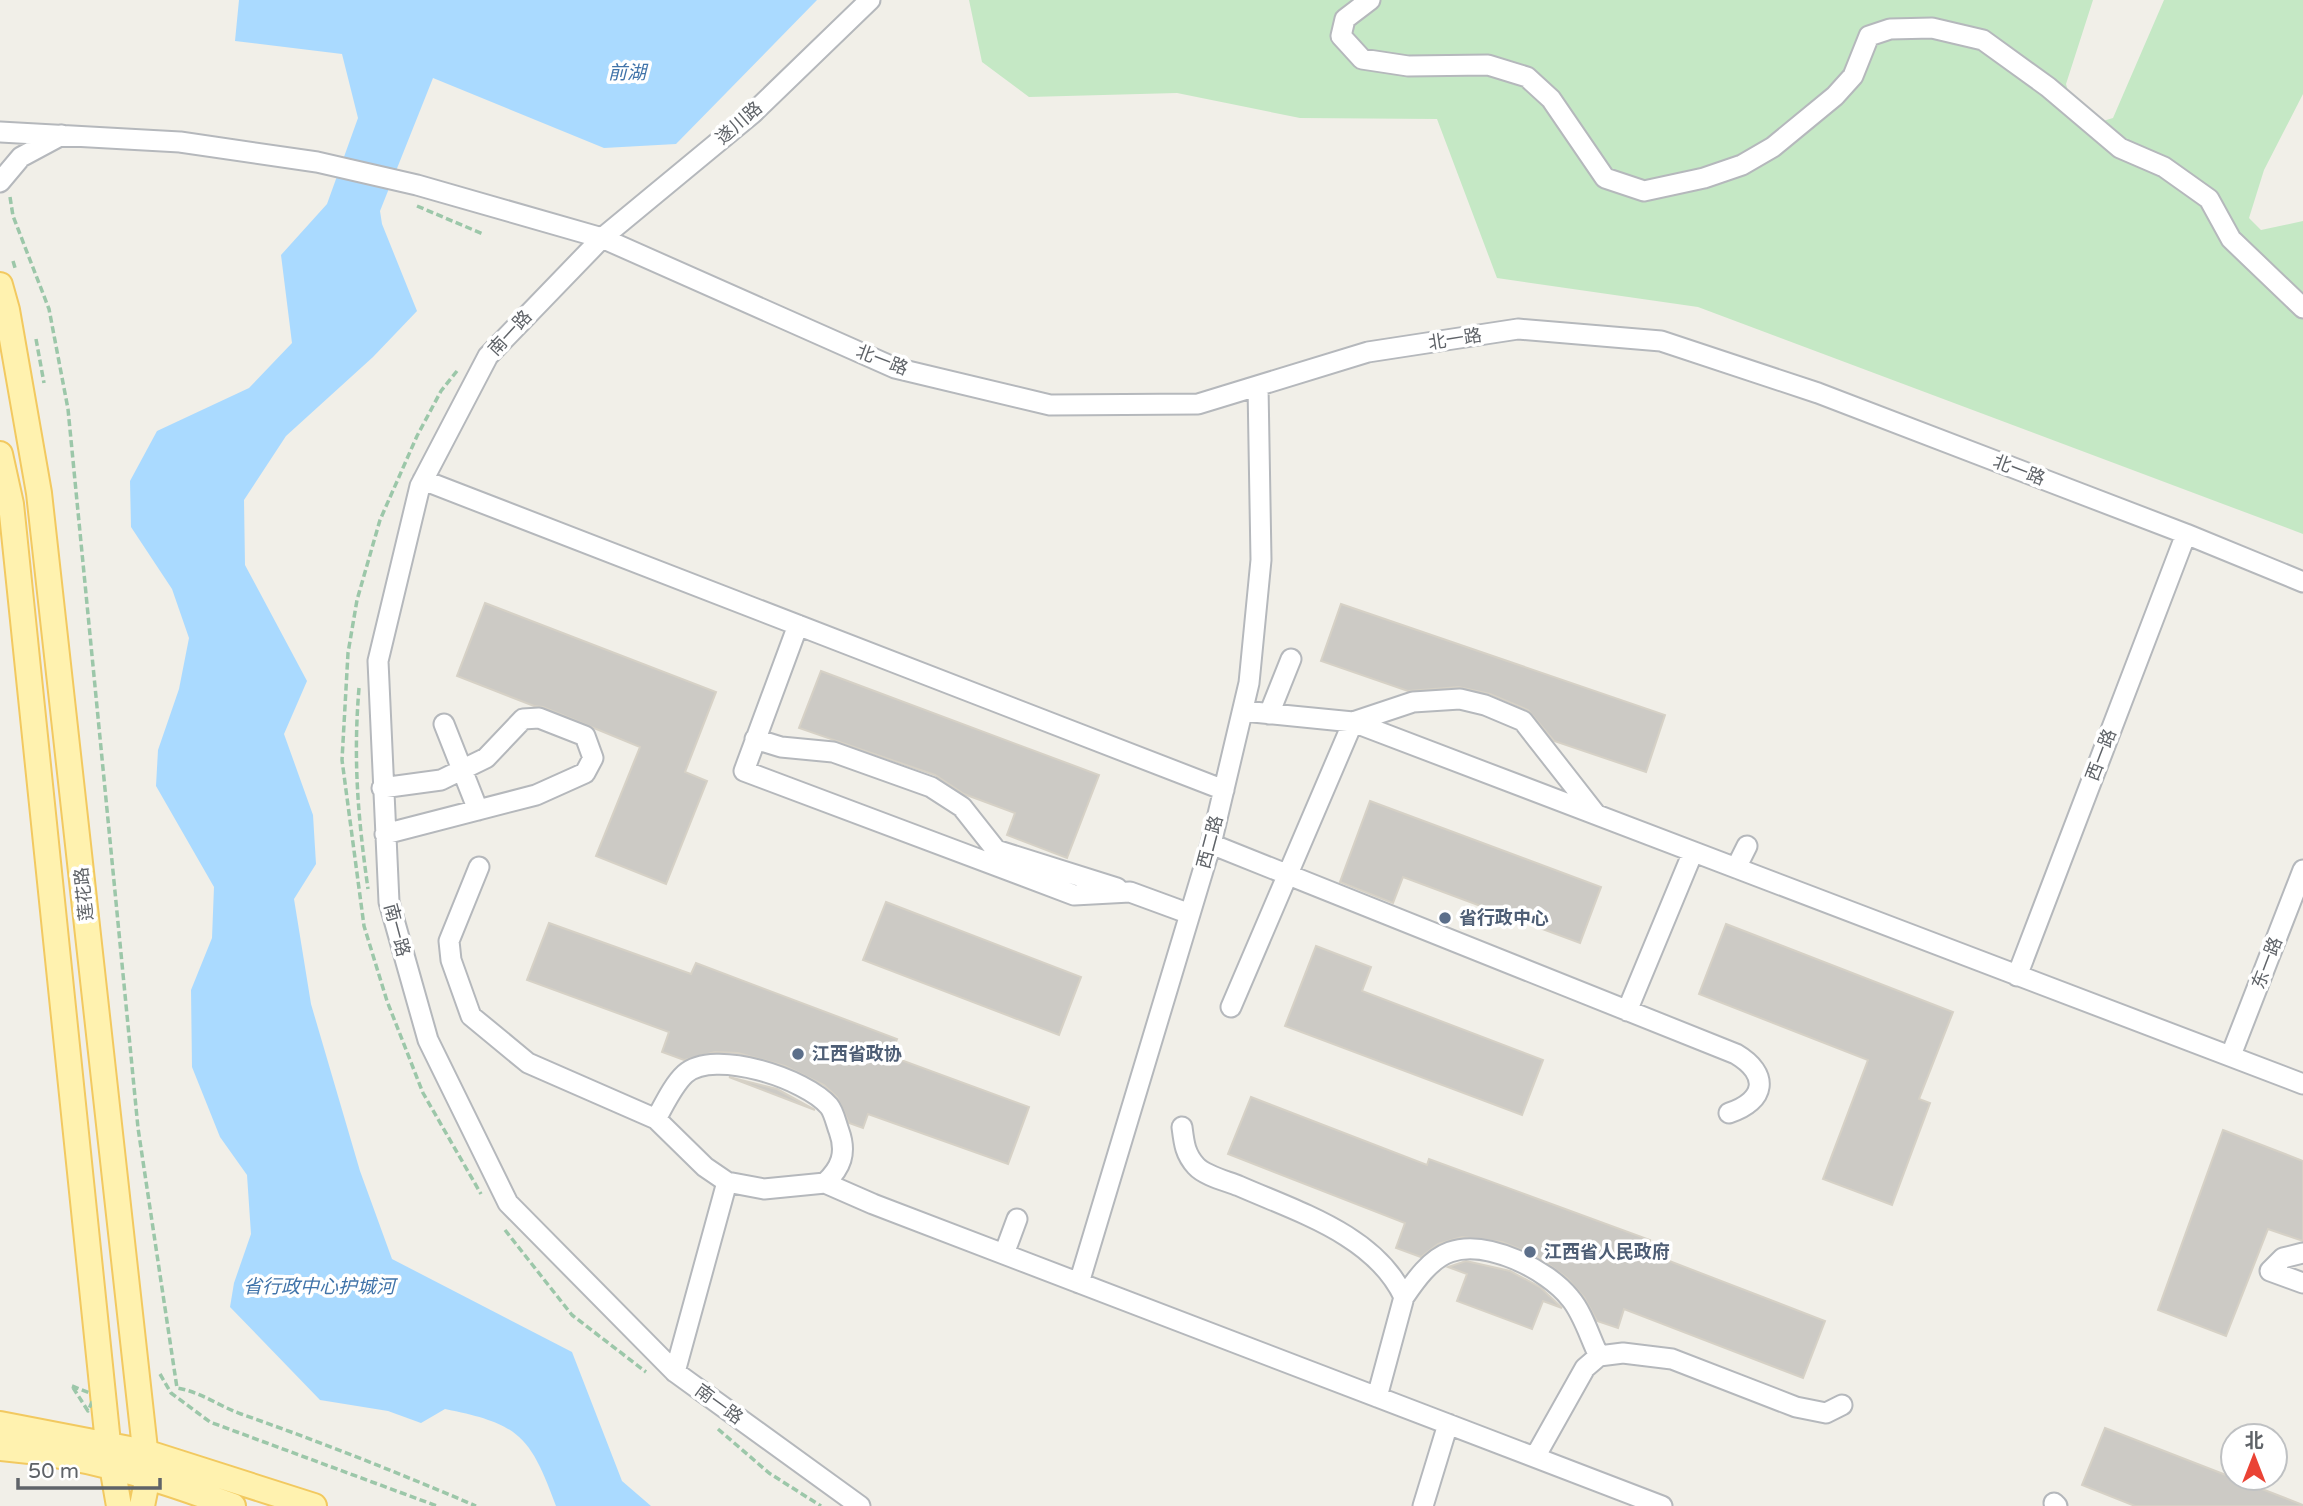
<svg xmlns="http://www.w3.org/2000/svg" width="2303" height="1506" font-family="'Varela Round','Noto Sans SC',sans-serif">
	<style>
		.green { fill: #c5e8c5 }
		.water { fill: #aadaff }
		.building { fill: #cccac5; stroke: #d6d1c6; stroke-width: 2 }
		.lines { fill: none; stroke-linecap: round; stroke-linejoin: round }
		.minor-casing { stroke: #b5b8bc; stroke-width: 23 }
		.major-casing { stroke: #f2c960; stroke-width: 28 }
		.path { stroke: #9cc7a9; stroke-width: 3.5; stroke-dasharray: 7 3.5; stroke-linecap: butt }
		.minor { stroke: #fff; stroke-width: 19 }
		.major { stroke: #fff2af; stroke-width: 24 }
		.service-dot { fill: #5c6f8a; stroke: #fff; stroke-width: 2.5 }
		.labels { text-anchor: middle; dominant-baseline: central; stroke-width: 7; stroke-linejoin: round; paint-order: stroke }
		.street-label { font-size: 18px; fill: #5f6368; stroke: #fff }
		.service-label { font-size: 18px; font-weight: bold; fill: #4e5e75; stroke: #fff; text-anchor: start }
		.water-label { font-size: 19px; font-style: italic; fill: #4174aa; stroke: #fff }
	</style>
	<rect width="100%" height="100%" fill="#f1efe8"/>
	<!-- green -->
	<path class="green" d="M969 0H2093L2066 84 2073 109 2093 124 2113 118 2164 0H2303V94L2264 170 2249 218 2261 230 2303 221V534L1698 307 1497 278 1437 119 1300 118 1177 93 1029 97 982 62Z"/>
	<!-- water -->
	<path class="water" d="M239 0H817L676 144 604 148 433 78 380 211 382 224 417 311 373 357 286 436 244 500 245 565 307 681 284 734 313 815 316 864 294 899 311 1004 360 1171 392 1259 572 1352 622 1481 651 1506H556C530 1436 520 1424 445 1409L421 1423 388 1411 320 1400 230 1307 234 1283 251 1234 247 1175 220 1137 192 1067 191 990 212 938 214 887 156 786 158 750 179 689 189 638 172 589 131 527 130 481 157 431 249 388 292 343 281 255 327 204 358 118 342 54 235 41Z"/>
	<!-- building -->
	<path class="building" d="M485 603 716 692 685 772 707 781 666 884 596 856 640 747 543 707 534 706 457 676Z
		M1341 604 1665 715 1646 772 1554 741 1528 710 1490 694 1459 687 1408 691 1321 661Z
		M821 671 1099 775 1067 858 1007 835 1015 813 964 794 935 775 799 728Z
		M1370 801 1601 887 1580 943 1403 877 1393 903 1340 882Z
		M886 902 1081 977 1059 1035 863 960Z
		M549 923 691 974 696 963 897 1039 890 1056 1029 1107 1008 1164 868 1114 863 1128 849 1123 837 1097 824 1085 785 1066 738 1053 715 1052 684 1060 662 1052 669 1032 527 980Z
		M1726 924 1953 1012 1919 1099 1930 1103 1892 1205 1823 1179 1868 1060 1699 994Z
		M1316 946 1371 967 1362 991 1543 1060 1522 1115 1285 1026Z
		M729 1077 777 1089 815 1110Z
		M1251 1097 1427 1165 1429 1159 1650 1240 1646 1252 1825 1321 1803 1378 1624 1309 1618 1328 1597 1321 1584 1297 1567 1278 1537 1256 1502 1242 1462 1237 1438 1244 1421 1257 1396 1248 1405 1223 1228 1154Z
		M2223 1130 2303 1161V1241L2268 1229 2226 1336 2158 1310Z
		M1466 1261 1510 1271 1540 1287 1562 1308 1543 1301 1532 1329 1457 1301 1467 1274 1448 1267Z
		M2105 1428 2303 1505V1506H2135L2082 1485Z"/>
	<g class="lines">
		<defs>
			<path id="minor" d="M1370 0 1345 19 1341 36 1362 59 1408 66 1488 65 1527 77 1551 99 1605 178 1644 191 1704 178 1742 165 1773 147 1835 96 1853 76 1869 36 1890 29 1932 28 1983 40 2048 87 2120 148 2164 167 2209 199 2231 239 2303 308
				M0 132 180 142 317 162 417 185 602 238 895 368 1050 405 1198 404 1368 352 1518 329 1661 341 1818 393 2186 534 2303 582
				M0 182 21 157 62 135
				M423 480 1224 790
				M798 625 744 771 1074 895 1130 892 1190 914
				M1243 711 1353 722 2303 1084
				M1269 714 1291 659
				M444 724 478 810
				M755 739 781 747 833 752 931 787 962 807 996 850 1117 888
				M382 788 441 780 486 758 523 719 539 718 585 736 593 758 585 773 536 795 385 834
				M1211 844 1736 1054C1770 1074 1766 1101 1729 1113
				M479 867 449 941 451 960 471 1016 528 1063 656 1119 705 1167 727 1182 764 1189 825 1183 873 1204 1662 1506
				M1736 868 1747 846
				M2017 976 2186 534
				M1231 1007 1353 722 1413 702 1460 699 1485 705 1523 721 1595 813
				M1627 1011 1693 852
				M2231 1055 2303 870
				M656 1119C664 1105 673 1085 685 1074 714 1048 806 1079 829 1106 834 1112 836 1123 839 1131 847 1153 841 1168 825 1183
				M1182 1127C1184 1143 1185 1154 1196 1166 1205 1176 1227 1181 1239 1186 1298 1212 1375 1235 1404 1297L1377 1397
				M2303 1253 2283 1258 2270 1271 2303 1283
				M1004 1254 1017 1219
				M1079 1283 1211 844 1249 683 1261 560 1258 386
				M1404 1297C1415 1281 1430 1259 1450 1252 1486 1239 1547 1269 1570 1298 1583 1313 1590 1338 1599 1356
				M675 1372 727 1182
				M1535 1457 1585 1368 1599 1356 1623 1353 1672 1359 1796 1407 1826 1413 1842 1405
				M2054 1503 2057 1506
				M860 1506 675 1372 508 1203 428 1040 389 902 378 661 420 486 488 356 602 238 752 114 870 0
				M1423 1506 1448 1424"/>
			<path id="major" d="M0 285 7 310 39 493 148 1476 142 1506
				M0 454 11 504 108 1443 119 1506
				M0 1424 145 1452 314 1506
				M0 1448C85 1455 154 1477 233 1506"/>
		</defs>
		<!-- minor casing -->
		<use href="#minor" class="minor-casing"/>
		<!-- major casing -->
		<use href="#major" class="major-casing"/>
		<!-- path -->
		<path class="path" d="M10 197 13 216 49 309 68 409 138 1128 177 1388C201 1392 219 1406 241 1414 321 1442 399 1473 476 1506
			M417 206 483 234
			M13 261 16 271
			M36 339 44 383
			M457 371 441 391 417 436 380 520 357 600 348 653 342 760 364 926 387 1001 423 1093 481 1194
			M359 688C353 760 358 818 368 889
			M505 1230 572 1315 646 1372
			M160 1374 171 1393 210 1422 437 1506
			M72 1386 95 1395 88 1411Z
			M718 1429 769 1473 821 1506"/>
		<!-- minor -->
		<use href="#minor" class="minor"/>
		<!-- major -->
		<use href="#major" class="major"/>
	</g>
	<!-- markers -->
	<g class="service-dot">
		<circle cx="1445" cy="918" r="7"/>
		<circle cx="798" cy="1054" r="7"/>
		<circle cx="1530" cy="1252" r="7"/>
	</g>
	<g class="labels">
		<!-- street labels -->
		<g class="street-label">
			<text transform="translate(739 123) rotate(-41)">遂川路</text>
			<text transform="translate(510 333) rotate(-47)">南一路</text>
			<text transform="translate(1455 339) rotate(-9)">北一路</text>
			<text transform="translate(882 360) rotate(21)">北一路</text>
			<text transform="translate(2019 470) rotate(21)">北一路</text>
			<text transform="translate(2101 755) rotate(-69)">西一路</text>
			<text transform="translate(1210 842) rotate(-75)">西二路</text>
			<text transform="translate(84 894) rotate(-96)">莲花路</text>
			<text transform="translate(397 930) rotate(75)">南一路</text>
			<text transform="translate(2267 963) rotate(-69)">东一路</text>
			<text transform="translate(719 1404) rotate(36)">南一路</text>
		</g>
		<!-- service labels -->
		<g class="service-label">
			<text x="1459" y="918">省行政中心</text>
			<text x="812" y="1054">江西省政协</text>
			<text x="1544" y="1252">江西省人民政府</text>
		</g>
		<!-- water labels -->
		<g class="water-label">
			<text x="627" y="73">前湖</text>
			<text x="319" y="1287">省行政中心护城河</text>
		</g>
	</g>
	<!-- north arrow -->
	<g transform="translate(2254 1457)"><circle r="33" fill="#ffffff" stroke="#bfc1c3" stroke-width="2"/>
	<path d="M0-5L12 26L0 18L-12 26Z" fill="#ea4335"/>
	<text y="-10" font-size="19" font-weight="bold" text-anchor="middle" fill="#5f6368">北</text>
	</g>
	<!-- scale -->
	<path d="M18 1478v10h142v-10" fill="none" stroke="#5f6368" stroke-width="3.5"/>
	<text x="28" y="1478" font-size="21" fill="#5f6368" stroke="#ffffff" stroke-width="5" paint-order="stroke">50 m</text>
</svg>
